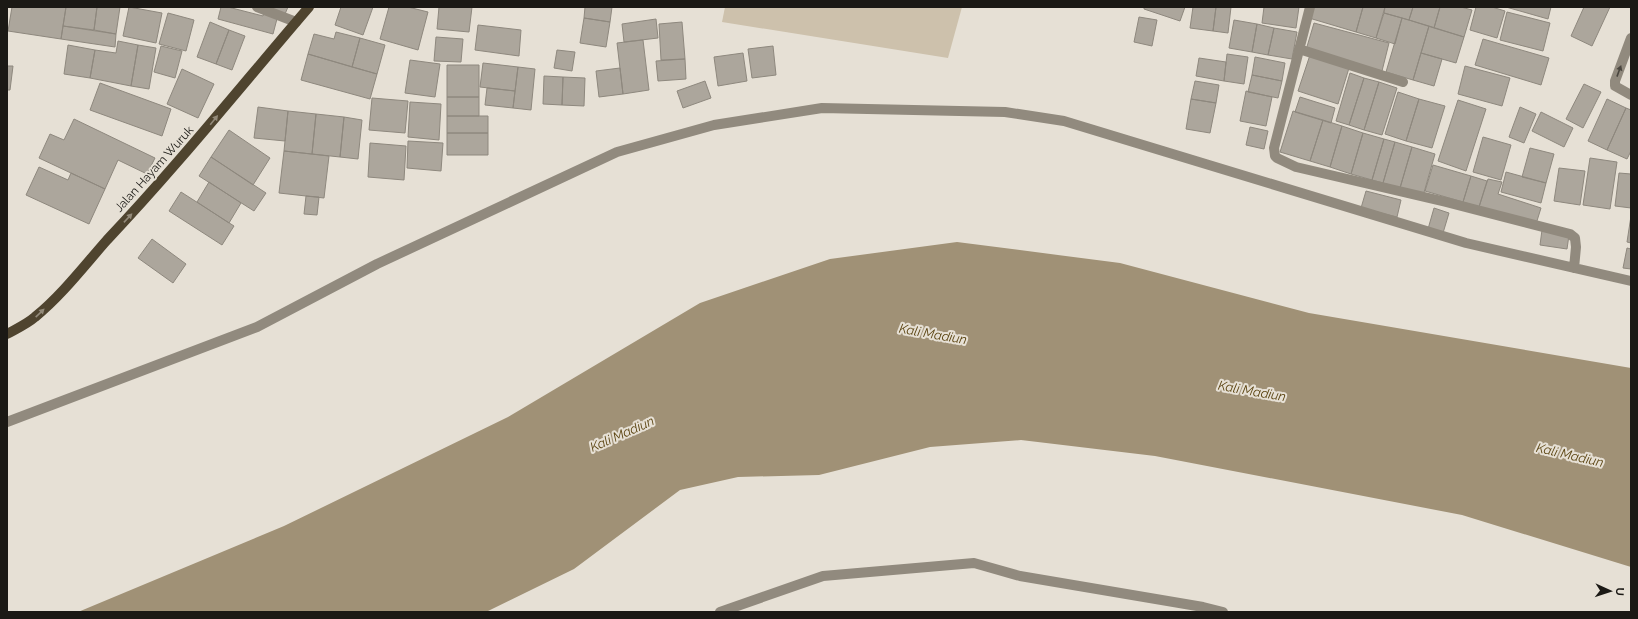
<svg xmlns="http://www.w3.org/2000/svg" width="1638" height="619" font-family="Raleway,sans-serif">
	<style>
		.green { fill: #cdc1ac }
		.water { fill: #a09176 }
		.building { fill: #aca69c; stroke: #8e887e }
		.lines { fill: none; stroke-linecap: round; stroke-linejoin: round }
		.minor { stroke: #918a7e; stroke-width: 10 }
		.major { stroke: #4f442f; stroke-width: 10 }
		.oneway { fill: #4a463f }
		.oneway2 { fill: #938a7a }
		.labels { text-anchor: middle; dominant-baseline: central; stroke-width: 4; stroke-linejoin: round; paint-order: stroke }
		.street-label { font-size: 12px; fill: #1b1915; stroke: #e6e0d5 }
		.water-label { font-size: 13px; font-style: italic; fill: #5b4411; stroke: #e6e0d5 }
	</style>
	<rect width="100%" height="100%" fill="#e6e0d5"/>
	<!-- green -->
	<path class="green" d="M725 7H962L948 58 722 22Z"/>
	<!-- water -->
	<path class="water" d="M957 242 1120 263 1309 313 1631 368V567L1462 515 1155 456 1021 440 930 447 819 475 738 477 680 490 574 569 486 612H78L284 526 508 417 700 303 830 259Z"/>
	<!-- building -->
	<path class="building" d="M12 7H66L61 39 8 31Z
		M66 7H97L94 30 63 26Z
		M97 7H120L116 34 94 30Z
		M129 7 162 13 156 43 123 36Z
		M221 7H228L263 16 264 11 278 15 273 34 218 19Z
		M265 7H288L285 14Z
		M341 7H373L363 35 335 25Z
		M389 7H408L428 12 418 50 380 39Z
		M439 7H472L469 32 437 29Z
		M585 7H612L610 22 584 18Z
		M1144 7H1185L1180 21 1144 9Z
		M1193 7H1216L1213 31 1190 28Z
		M1216 7H1231L1228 33 1213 31Z
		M1264 7H1299L1296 28 1262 23Z
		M1313 7H1363L1356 32 1309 18Z
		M1363 7H1385L1376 38 1356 32Z
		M1385 7H1413L1409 20 1384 13Z
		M1413 7H1440L1434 28 1409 20Z
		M1440 7H1461L1472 10 1464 37 1434 28Z
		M1476 7H1492L1505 11 1497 38 1470 30Z
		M1506 7H1551L1548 19Z
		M1584 7H1610L1592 46 1571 36Z
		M1507 12 1550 23 1543 51 1500 40Z
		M168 13 194 20 186 51 159 44Z
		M1384 13 1402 18 1395 44 1376 38Z
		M1139 17 1157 20 1152 46 1134 42Z
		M584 18 610 22 606 47 580 43Z
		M1402 18 1429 26 1413 80 1386 72Z
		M656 19 658 38 624 42 622 24Z
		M1234 20 1257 24 1252 52 1229 48Z
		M210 22 229 30 216 64 197 57Z
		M682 22 685 59 661 60 659 24Z
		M1314 23 1389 43 1382 71 1306 50Z
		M1257 24 1274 28 1268 55 1252 52Z
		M478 25 521 30 519 56 475 50Z
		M63 26 116 34 115 47 61 39Z
		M1429 26 1464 37 1456 63 1421 53Z
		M1274 28 1297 32 1292 59 1268 55Z
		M229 30 245 36 232 70 216 64Z
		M336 32 360 38 352 67 308 54 314 34 334 39Z
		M436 37 463 39 461 62 434 61Z
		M360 38 385 45 377 74 352 67Z
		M1483 39 1549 58 1541 85 1475 65Z
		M643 40 649 90 623 94 617 43Z
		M118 41 138 45 131 86 90 78 95 50 116 53Z
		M68 45 95 50 90 78 64 74Z
		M138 45 156 48 149 89 131 86Z
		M161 46 182 51 175 78 154 72Z
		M773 46 776 75 752 78 748 49Z
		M557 50 575 52 572 71 554 68Z
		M743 53 747 81 718 86 714 57Z
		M1421 53 1442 59 1434 86 1413 80Z
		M308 54 377 74 370 99 301 80Z
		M1227 54 1248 57 1244 84 1224 81Z
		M1310 55 1349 68 1338 104 1298 91Z
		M1255 57 1285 63 1282 81 1252 75Z
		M1199 58 1226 62 1224 81 1196 76Z
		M685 59 686 79 658 81 656 61Z
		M410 60 440 64 435 97 405 93Z
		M483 63 518 67 515 91 480 87Z
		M447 65H479V97H447Z
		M7 66H13L10 90H7Z
		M1465 66 1510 78 1502 106 1458 94Z
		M518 67 535 69 531 110 513 108Z
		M620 68 623 94 599 97 596 71Z
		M182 69 214 84 198 118 167 104Z
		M1350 73 1364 78 1349 125 1336 121Z
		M1252 75 1282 81 1278 98 1248 92Z
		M544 76 563 77 562 105 543 104Z
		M563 77 585 78 584 106 562 105Z
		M1364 78 1379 82 1364 130 1349 125Z
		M705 81 711 98 683 108 677 91Z
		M1195 81 1219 85 1216 103 1191 99Z
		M1379 82 1397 88 1382 135 1364 130Z
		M100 83 171 109 162 136 90 110Z
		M1584 84 1601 92 1583 128 1566 119Z
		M487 88 515 91 513 108 485 105Z
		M1246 91 1272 97 1266 126 1240 121Z
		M1398 92 1419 99 1406 141 1385 134Z
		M447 97H479V116H447Z
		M1300 97 1335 108 1331 123 1295 112Z
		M372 98 408 101 405 133 369 130Z
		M1191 99 1216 103 1210 133 1186 129Z
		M1419 99 1445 106 1432 148 1406 141Z
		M1607 99 1626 108 1607 150 1588 141Z
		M1458 100 1486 109 1466 171 1438 161Z
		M410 102 441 104 439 140 408 137Z
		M258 107 288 111 285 141 254 138Z
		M1520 107 1536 114 1524 143 1509 137Z
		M1626 108 1631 110V151L1627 159 1607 150Z
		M288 111 316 114 312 154 284 151Z
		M1293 111 1323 120 1310 161 1280 152Z
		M1541 112 1573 128 1564 147 1532 131Z
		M316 114 344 117 340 157 312 154Z
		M447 116H488V133H447Z
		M344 117 362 120 358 159 340 157Z
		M74 119 155 158 147 174 118 160 105 189 39 158 50 134 64 140Z
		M1323 120 1342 126 1330 167 1310 161Z
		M1342 126 1363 133 1351 174 1330 167Z
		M1250 127 1268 131 1264 149 1246 145Z
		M229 130 270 158 253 185 211 157Z
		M447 133H488V155H447Z
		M1363 133 1384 139 1372 180 1351 174Z
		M1483 137 1511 145 1501 180 1473 172Z
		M1384 139 1395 142 1383 183 1372 180Z
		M408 141 443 143 441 171 407 168Z
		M1395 142 1412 147 1400 188 1383 183Z
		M370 143 406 146 404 180 368 177Z
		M1412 147 1435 154 1423 196 1400 188Z
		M1530 148 1554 154 1546 183 1522 177Z
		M284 151 329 156 324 198 279 193Z
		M211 157 266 193 254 211 199 176Z
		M1590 158 1617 162 1610 209 1583 205Z
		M1433 165 1471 176 1463 202 1425 191Z
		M39 167 68 180 71 173 105 189 89 224 26 195Z
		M1559 168 1585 171 1580 205 1554 201Z
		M1506 172 1546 183 1541 203 1501 192Z
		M1619 173 1631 174V208L1615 206Z
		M1471 176 1487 181 1479 207 1463 202Z
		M1488 179 1502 182 1498 194 1541 208 1536 224 1479 207Z
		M209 182 241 203 229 223 197 202Z
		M1366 191 1401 200 1397 217 1361 208Z
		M181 192 234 226 222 245 169 211Z
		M306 196 319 197 317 215 304 214Z
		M1434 208 1449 213 1443 233 1428 229Z
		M1631 216V243L1627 242Z
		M1542 230 1569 235 1567 249 1540 245Z
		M152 239 186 264 173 283 138 258Z
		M1627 248 1631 249V269L1623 268Z"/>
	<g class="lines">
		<!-- minor -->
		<path class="minor" d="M257 7 296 22
			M1310 7 1274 148 1275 156 1277 158 1296 167 1446 202 1570 234 1575 238 1576 247 1574 268
			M1631 38 1615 81V86L1631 95
			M1299 49 1403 82
			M7 422 257 327 377 264 617 152 714 125 822 108 1005 112 1064 121 1466 243 1631 281
			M720 612 823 576 974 563 1020 576 1203 607 1223 612"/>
		<!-- major -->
		<path class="major" d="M7 334C16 329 27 324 35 317 62 295 84 266 107 240 178 165 242 85 309 7"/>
	</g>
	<!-- one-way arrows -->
	<defs><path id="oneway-solid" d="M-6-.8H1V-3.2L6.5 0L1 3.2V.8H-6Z"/></defs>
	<use class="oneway" href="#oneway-solid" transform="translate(1619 71) rotate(-70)"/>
	<g class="oneway2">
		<use href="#oneway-solid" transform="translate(214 120) rotate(-51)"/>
		<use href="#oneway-solid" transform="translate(128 218) rotate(-47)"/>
		<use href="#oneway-solid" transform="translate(40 313) rotate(-44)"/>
	</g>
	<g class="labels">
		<!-- street labels -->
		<g class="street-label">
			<text transform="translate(154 169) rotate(-48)">Jalan Hayam Wuruk</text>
		</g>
		<!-- water labels -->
		<g class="water-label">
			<text transform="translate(933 334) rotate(10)">Kali Madiun</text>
			<text transform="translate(1252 391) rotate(10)">Kali Madiun</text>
			<text transform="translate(622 434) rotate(-24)">Kali Madiun</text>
			<text transform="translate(1570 455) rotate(13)">Kali Madiun</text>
		</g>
	</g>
	<!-- border -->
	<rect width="1638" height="619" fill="none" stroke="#1b1915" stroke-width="16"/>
	<!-- north arrow -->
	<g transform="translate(1610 591) rotate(93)" stroke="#e6e0d5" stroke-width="3" paint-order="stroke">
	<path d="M0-3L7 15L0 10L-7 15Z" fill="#1b1915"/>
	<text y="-6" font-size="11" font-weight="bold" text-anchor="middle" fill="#1b1915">U</text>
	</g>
</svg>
